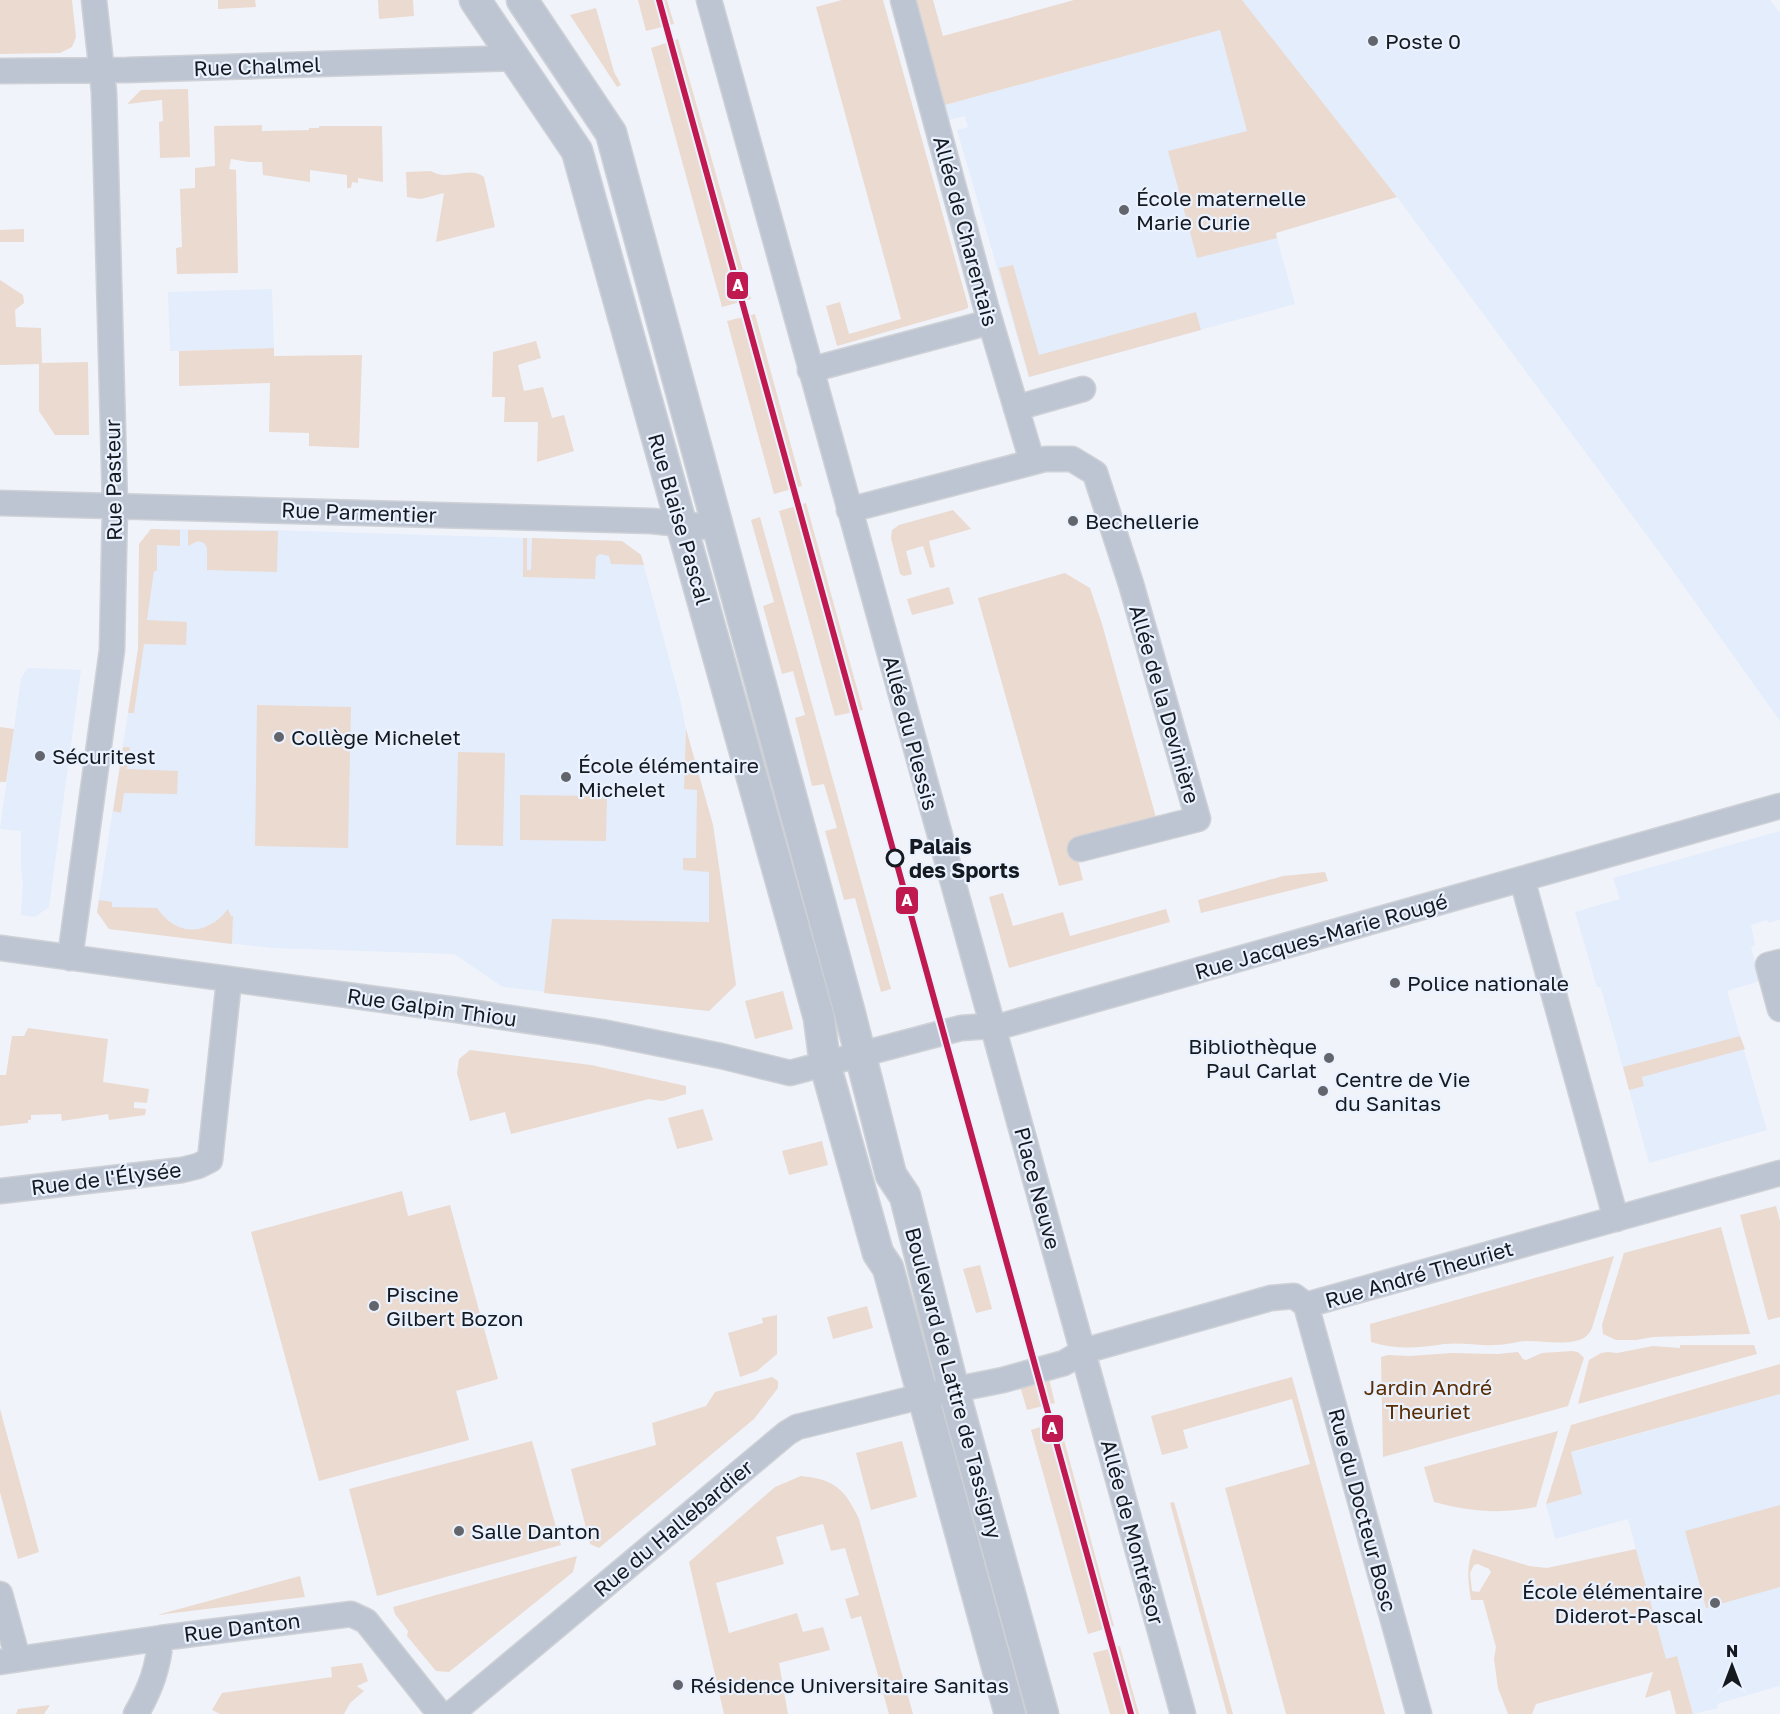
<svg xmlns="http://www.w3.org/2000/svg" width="1780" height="1714" font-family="'Golos Text',sans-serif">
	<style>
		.built { fill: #e4edfc }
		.green { fill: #ebdad0; fill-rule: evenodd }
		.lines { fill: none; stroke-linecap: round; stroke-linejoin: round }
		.minor-casing { stroke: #ced1d6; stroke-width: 27 }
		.tertiary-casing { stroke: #ced1d6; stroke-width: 33 }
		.minor { stroke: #bec5d2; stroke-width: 24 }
		.tertiary { stroke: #bec5d2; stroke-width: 30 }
		.tram-1-casing { stroke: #ebf2ff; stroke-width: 10 }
		.tram-1 { stroke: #bf1950; stroke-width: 6 }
		.poi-dot { fill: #62656c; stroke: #ebf2ff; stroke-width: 2 }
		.stop-dot { fill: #ebf2ff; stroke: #151920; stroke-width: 3 }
		.labels { text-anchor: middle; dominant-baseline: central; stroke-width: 4.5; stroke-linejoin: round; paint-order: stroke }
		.poi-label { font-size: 21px; fill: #151920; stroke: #ebf2ff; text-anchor: start }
		.street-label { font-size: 21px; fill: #151920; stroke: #ebf2ff }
		.stop-label { font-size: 21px; font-weight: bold; fill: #151920; stroke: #ebf2ff; text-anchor: start }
		.park-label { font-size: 21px; fill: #5b2e03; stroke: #ebf2ff }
		.line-badge { stroke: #ebf2ff; stroke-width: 2 }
		.badge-label { font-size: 16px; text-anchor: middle; font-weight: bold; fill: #fff }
	</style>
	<rect width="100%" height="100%" fill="#f0f3fa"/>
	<!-- built -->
	<path class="built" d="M1242 0H1770L1780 13V721L1668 564 1397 197Z
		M1220 30 1295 304 1029 377 957 130 968 127 965 116 949 120 945 105Z
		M272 289 274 348 170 351 168 292Z
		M151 529 271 530 622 541 641 555 680 699 686 729 713 825 736 985 709 1011 503 987 454 954 272 948 109 929 97 912 138 649 139 544Z
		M28 668 81 670 49 907 35 917 21 915 23 883 21 866V831L0 829 21 678Z
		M1780 831V919L1769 923 1767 920 1751 925 1755 945 1751 947 1760 981 1727 991 1767 1130 1649 1163 1603 995 1600 987H1597L1575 912 1620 899 1613 878Z
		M1780 1394V1688L1779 1686 1717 1704 1718 1708 1693 1714 1677 1656 1666 1660 1628 1519 1555 1539 1546 1504 1581 1494 1570 1453Z"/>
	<!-- green -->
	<path class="green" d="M0 0H72L76 37 72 47 60 53 0 54Z
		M218 0H255L256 7 218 9Z
		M378 0H413L414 16 379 19Z
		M638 0H667L674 24 646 31Z
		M842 0H883L968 305V308L963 310 837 346 826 306 840 302 849 334 901 319 816 7Z
		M916 0H933L943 36 1074 0H1242L1397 197 1276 233 1277 238 1197 258 1168 151 1247 131 1220 30 945 105Z
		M596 8 614 72 621 85 617 87 570 15Z
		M678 39 751 299 722 307 651 48Z
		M188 89 190 157 160 158 159 122 163 121 162 100 127 104 141 90Z
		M262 125V131L309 130V128H319V126H382L383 182 358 178V183L352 182 351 188H347V175L310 170V182L263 175 262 162H249L231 159 229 169 236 170 238 273 177 274 176 248 182 247 180 189 195 188V168L215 166 214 126Z
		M431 171C447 182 469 165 484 177L495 227 436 242 444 193 421 199 407 197 406 172Z
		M24 229V242H0V230Z
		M1013 265 1039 355 1196 312 1201 330 1029 377 999 268Z
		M0 280 23 295 24 303 15 310 16 327 41 328 42 363 88 362 89 435H55L39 411V364L0 365Z
		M755 314 802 486 774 494 727 321Z
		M536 341 541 358 518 365 524 391 543 387 552 418 564 415 574 451 537 462 538 422H504L505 397H492L493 352Z
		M274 348V356L362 355 359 448 309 446V433L269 432 270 383 179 386V351Z
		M806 503 863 710 835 716 779 511Z
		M953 510 971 529 929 541 935 567 930 568 923 546 906 551 912 574 904 576 900 574 891 538 892 530 899 525Z
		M760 517 891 989 881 992 855 898 844 900 825 831 837 828 824 784 812 786 795 718 805 715 793 671 782 674 763 606 774 602 751 520Z
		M151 529 180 530V546L157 545V571H154L147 620 187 622 186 645 144 644 134 713H128L138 649 139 544Z
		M188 530 278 531 277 572 207 570V548L204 543 198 541 188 546Z
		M523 538H527V570H531L532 538 622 541 641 555 644 565 611 564 609 556 600 554 596 557 595 579 523 577Z
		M1065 573 1090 588 1102 624 1157 821 1074 844 1083 880 1059 886 978 598Z
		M949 587 954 604 912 615 907 599Z
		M257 705 351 707 348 848 255 846Z
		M0 727 14 729 6 782H0Z
		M686 729 713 825 736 985 709 1011 544 993 552 919 709 922V872L683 870V858H696L697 790 684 789Z
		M123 747H130L127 769 178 771 177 794 124 793 121 813 113 811Z
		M458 752 505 753 503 846 456 845Z
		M520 795 607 796 606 841 520 840Z
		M1325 872 1328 881 1201 913 1198 900 1283 876Z
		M1003 893 1013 926 1063 912 1070 936 1166 909 1170 922 1009 968 989 897Z
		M99 900 112 902V907L157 908C177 937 207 936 228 909L231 916H233L232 944 109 929 97 912Z
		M783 991 793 1029 755 1039 745 1001Z
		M28 1028 108 1039 103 1082 149 1089 147 1103 134 1102V1108L146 1109 145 1115 109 1120 108 1114 62 1121 61 1114 31 1115V1120H28V1123L0 1126V1075H6L12 1036H24Z
		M1740 1036 1745 1049 1642 1077 1644 1086 1629 1090 1623 1067Z
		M470 1050 591 1065 686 1086V1094L662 1101 649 1099 511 1134 505 1112 470 1121 457 1073 459 1059Z
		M703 1109 713 1140 677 1149 668 1118Z
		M822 1141 828 1165 789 1175 782 1151Z
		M402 1191 408 1216 450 1205 498 1379 456 1391 469 1440 319 1481 251 1232Z
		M1776 1206 1780 1221V1317L1768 1320 1740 1215Z
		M1721 1227 1750 1334 1653 1337 1636 1340H1616L1603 1334 1602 1325 1624 1253Z
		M1614 1256 1592 1328C1589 1334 1586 1338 1579 1340 1563 1345 1544 1341 1528 1341 1518 1341 1507 1345 1496 1345 1479 1346 1461 1342 1444 1344 1419 1348 1396 1350 1371 1342L1370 1324Z
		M980 1265 992 1309 976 1313 963 1269Z
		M867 1306 873 1328 833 1339 827 1317Z
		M777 1315V1354L757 1371 740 1377 728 1333 763 1323 762 1318Z
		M1680 1345H1754L1757 1354 1578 1404 1589 1360 1601 1353 1608 1352 1617 1353 1653 1346 1680 1348Z
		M1572 1351 1578 1352 1584 1358 1568 1406 1383 1457 1381 1357 1388 1355 1410 1356 1452 1353 1497 1354 1518 1352 1523 1359 1526 1360 1542 1353Z
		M1780 1364V1394L1571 1452 1582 1494 1546 1504 1571 1425Z
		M772 1377 778 1381V1388L754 1419 599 1548 590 1544 571 1469 656 1445 652 1423 706 1406 715 1392Z
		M1292 1377 1385 1714H1286L1225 1488 1310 1464 1292 1399 1183 1430 1188 1448 1162 1455 1151 1416Z
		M1049 1379 1055 1403 1027 1410 1020 1386Z
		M0 1409 39 1552 18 1559 0 1492Z
		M1059 1421 1114 1626 1088 1634 1031 1430Z
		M1558 1431 1536 1507C1499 1514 1471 1512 1434 1502L1424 1467Z
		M532 1441 561 1545 377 1596 349 1489Z
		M902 1441 917 1497 871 1510 856 1453Z
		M801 1476C834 1479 845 1489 859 1519L913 1714H889L861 1616 851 1619 845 1599 859 1595 845 1548 831 1551 823 1524 776 1537 784 1564 716 1583 729 1633 797 1613 803 1632 823 1627 830 1650 779 1663 788 1714H724L689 1562 775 1487Z
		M1174 1502 1180 1523 1233 1714H1227L1170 1503Z
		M1780 1505V1587L1706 1608 1685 1531Z
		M1473 1549 1529 1566 1547 1568 1636 1549 1666 1659 1677 1656 1693 1714H1676L1670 1690 1645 1698 1653 1672 1536 1704 1532 1714H1508L1498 1688 1494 1659 1496 1647 1483 1600H1471C1468 1581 1466 1567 1473 1549ZM1478 1564 1489 1569 1491 1572 1479 1592 1472 1591 1470 1573 1474 1565Z
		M577 1556 573 1572 449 1672 436 1671 407 1636 408 1631 395 1614 393 1607Z
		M300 1576 305 1597 157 1615Z
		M1120 1646 1139 1714H1110L1093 1653Z
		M362 1663 368 1681 357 1686 364 1691 350 1703 344 1714H220L212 1710 222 1693 332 1677 331 1667Z
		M50 1705 44 1714H16L18 1709Z"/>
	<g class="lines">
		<defs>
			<path id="minor" d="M709 0 1183 1714
				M903 0 986 307 1032 461
				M0 71 127 70 515 58
				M810 370 990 322
				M1016 408 1083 389
				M0 503 652 521 718 528
				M849 510 1045 459H1072L1095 473 1131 584 1198 819 1080 849
				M1522 879 1616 1219
				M0 948 457 1010 602 1032 721 1056 790 1073 961 1028 1005 1025 1780 806
				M70 958 112 650 115 505 104 92 94 0
				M1780 962 1768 965 1780 1009
				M0 1191 182 1170 198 1166 210 1160 229 980
				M1306 1305 1419 1714
				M0 1594 18 1659
				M0 1662 161 1638 351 1614 366 1621 440 1714
				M136 1714C151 1688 158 1668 161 1638
				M451 1714 787 1433 797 1427 923 1396 1003 1380 1064 1363 1084 1351 1271 1298 1294 1296 1306 1305 1780 1173"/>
			<path id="tertiary" d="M475 0 577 151 810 985 819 1018 825 1064 878 1253 888 1268 1010 1714
				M522 0 611 133 849 1010 891 1175 905 1196 954 1391 1043 1714"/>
		</defs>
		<!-- minor casing -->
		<use href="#minor" class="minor-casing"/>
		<!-- tertiary casing -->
		<use href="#tertiary" class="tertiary-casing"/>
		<!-- minor -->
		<use href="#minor" class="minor"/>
		<!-- tertiary -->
		<use href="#tertiary" class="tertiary"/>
		<defs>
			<path id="tram-1" d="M659 0 1131 1714"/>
		</defs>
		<!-- tram-1 casing -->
		<use href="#tram-1" class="tram-1-casing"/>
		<!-- tram-1 -->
		<use href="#tram-1" class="tram-1"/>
	</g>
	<!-- markers -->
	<g class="poi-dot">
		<circle cx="1373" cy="41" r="6"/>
		<circle cx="1124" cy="210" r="6"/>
		<circle cx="1073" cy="521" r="6"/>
		<circle cx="279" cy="737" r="6"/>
		<circle cx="40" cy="756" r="6"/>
		<circle cx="566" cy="777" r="6"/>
		<circle cx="1395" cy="983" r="6"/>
		<circle cx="1329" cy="1058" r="6"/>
		<circle cx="1323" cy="1091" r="6"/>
		<circle cx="374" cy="1306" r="6"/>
		<circle cx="459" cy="1531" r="6"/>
		<circle cx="1715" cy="1603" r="6"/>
		<circle cx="678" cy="1685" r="6"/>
	</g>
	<circle class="stop-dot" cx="895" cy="858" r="8"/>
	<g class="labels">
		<!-- poi labels -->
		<g class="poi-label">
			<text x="1385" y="41">Poste 0</text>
			<text x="1136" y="198">École maternelle<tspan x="1136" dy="24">Marie Curie</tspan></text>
			<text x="1085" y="521">Bechellerie</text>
			<text x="291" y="737">Collège Michelet</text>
			<text x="52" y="756">Sécuritest</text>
			<text x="578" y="765">École élémentaire<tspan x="578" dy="24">Michelet</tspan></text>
			<text x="1407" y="983">Police nationale</text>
			<text x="1317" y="1046" text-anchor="end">Bibliothèque<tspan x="1317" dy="24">Paul Carlat</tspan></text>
			<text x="1335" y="1079">Centre de Vie<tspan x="1335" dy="24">du Sanitas</tspan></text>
			<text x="386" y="1294">Piscine<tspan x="386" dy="24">Gilbert Bozon</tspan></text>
			<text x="471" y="1531">Salle Danton</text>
			<text x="1703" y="1591" text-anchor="end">École élémentaire<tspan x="1703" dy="24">Diderot-Pascal</tspan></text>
			<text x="690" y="1685">Résidence Universitaire Sanitas</text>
		</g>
		<!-- street labels -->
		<g class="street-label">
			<text transform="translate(257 66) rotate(-2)">Rue Chalmel</text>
			<text transform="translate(966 231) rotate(75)">Allée de Charentais</text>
			<text transform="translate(113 480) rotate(-91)">Rue Pasteur</text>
			<text transform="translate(359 512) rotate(2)">Rue Parmentier</text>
			<text transform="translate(680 519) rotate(74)">Rue Blaise Pascal</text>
			<text transform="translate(1165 704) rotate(74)">Allée de la Devinière</text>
			<text transform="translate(911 733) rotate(75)">Allée du Plessis</text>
			<text transform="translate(1321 936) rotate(-16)">Rue Jacques-Marie Rougé</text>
			<text transform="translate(432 1007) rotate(8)">Rue Galpin Thiou</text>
			<text transform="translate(106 1178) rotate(-7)">Rue de l'Élysée</text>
			<text transform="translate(1038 1188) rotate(75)">Place Neuve</text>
			<text transform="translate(1419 1274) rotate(-16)">Rue André Theuriet</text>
			<text transform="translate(954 1383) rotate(75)">Boulevard de Lattre de Tassigny</text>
			<text transform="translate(1363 1510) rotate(75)">Rue du Docteur Bosc</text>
			<text transform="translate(673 1528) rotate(-40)">Rue du Hallebardier</text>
			<text transform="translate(1133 1532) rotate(75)">Allée de Montrésor</text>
			<text transform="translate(242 1627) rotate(-7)">Rue Danton</text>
		</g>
		<!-- stop labels -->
		<g class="stop-label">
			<text x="909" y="846">Palais<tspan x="909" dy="24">des Sports</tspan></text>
		</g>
		<!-- park labels -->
		<g class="park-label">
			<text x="1428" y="1387">Jardin André<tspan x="1428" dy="24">Theuriet</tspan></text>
		</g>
	</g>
	<g class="line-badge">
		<rect x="726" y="271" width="23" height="29" rx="6" fill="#bf1950"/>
		<rect x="895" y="886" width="24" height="29" rx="6" fill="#bf1950"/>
		<rect x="1041" y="1414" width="23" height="29" rx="6" fill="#bf1950"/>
	</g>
	<g class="badge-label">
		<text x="738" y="291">A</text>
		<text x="907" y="906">A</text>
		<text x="1052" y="1434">A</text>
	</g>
	<!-- north arrow -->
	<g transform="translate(1732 1666)" stroke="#ebf2ff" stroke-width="4.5" paint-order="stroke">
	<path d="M0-4.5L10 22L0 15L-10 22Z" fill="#151920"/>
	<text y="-9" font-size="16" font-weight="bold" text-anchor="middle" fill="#151920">N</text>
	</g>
</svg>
